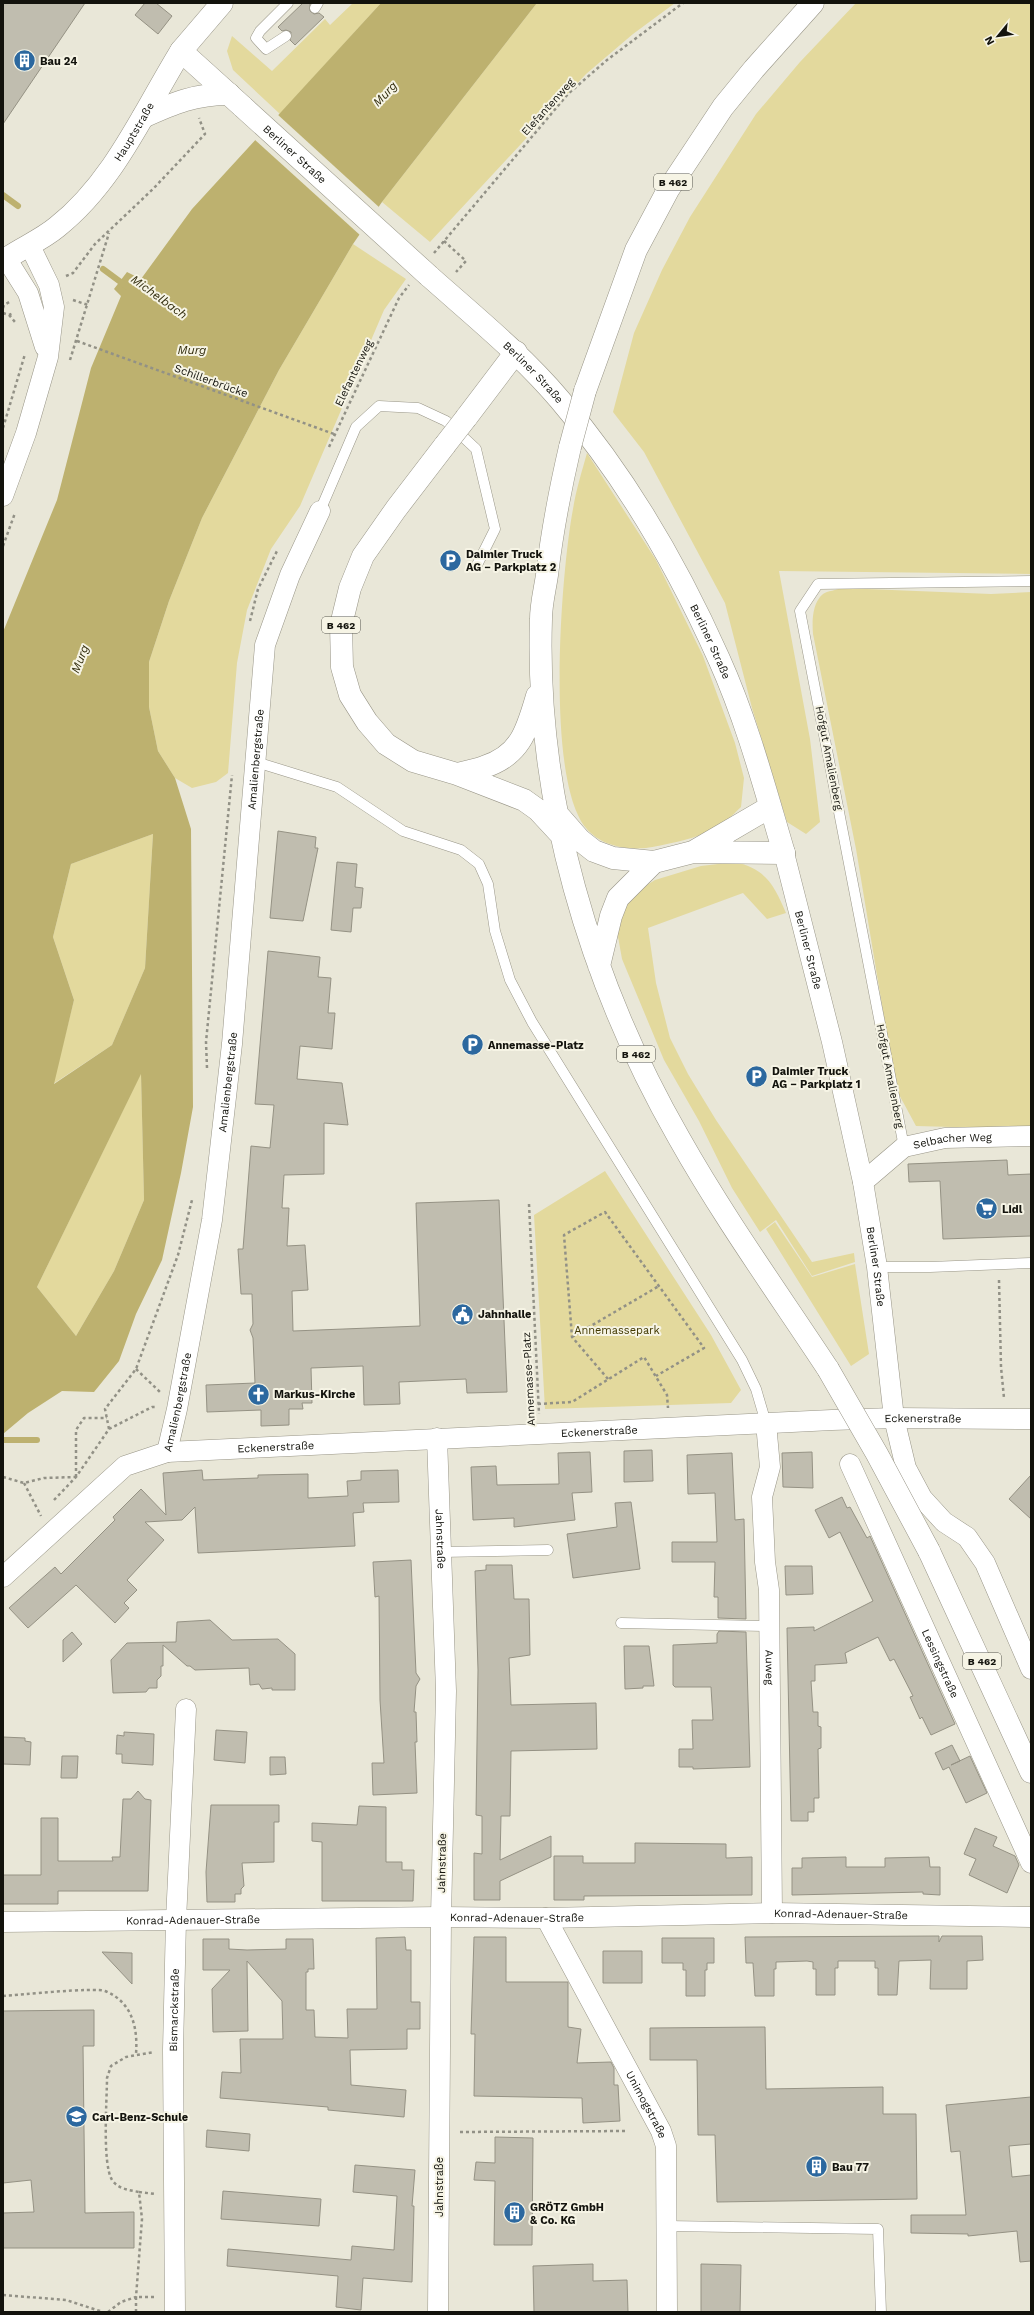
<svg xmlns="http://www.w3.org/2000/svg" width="1034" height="2315" font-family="'Work Sans',sans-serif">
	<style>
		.green { fill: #e3d99d }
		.water { fill: #bdb16f; fill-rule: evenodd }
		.pier { fill: #e9e7d8 }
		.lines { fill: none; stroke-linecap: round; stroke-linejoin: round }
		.stream { stroke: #bdb16f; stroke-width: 6 }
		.building { fill: #c0bdaf; stroke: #959284 }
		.service-casing { stroke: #989587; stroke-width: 11 }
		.minor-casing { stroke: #989587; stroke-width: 21 }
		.tertiary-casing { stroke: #989587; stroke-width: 23 }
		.secondary-casing { stroke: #989587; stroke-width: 23 }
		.primary-casing { stroke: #989587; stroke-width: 23 }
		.path { stroke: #929186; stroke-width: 2.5; stroke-dasharray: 3 3; stroke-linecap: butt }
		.service { stroke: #fff; stroke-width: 10 }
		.minor { stroke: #fff; stroke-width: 20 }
		.tertiary { stroke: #fff; stroke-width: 22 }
		.secondary { stroke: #fff; stroke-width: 22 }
		.primary { stroke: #fff; stroke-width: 22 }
		.secondary-bridge-casing { stroke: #989587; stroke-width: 23; stroke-linecap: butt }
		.primary-bridge-casing { stroke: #989587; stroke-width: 23; stroke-linecap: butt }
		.secondary-bridge { stroke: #fff; stroke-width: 22 }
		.primary-bridge { stroke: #fff; stroke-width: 22 }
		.labels { text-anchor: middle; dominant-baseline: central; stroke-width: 4; stroke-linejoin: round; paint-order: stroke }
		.shield { fill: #f6f4e5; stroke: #57564e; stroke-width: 1 }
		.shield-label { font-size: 10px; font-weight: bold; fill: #13130d }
		.poi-label { font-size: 11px; font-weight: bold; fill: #13130d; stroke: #f6f4e5; text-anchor: start }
		.street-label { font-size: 11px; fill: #13130d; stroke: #f6f4e5 }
		.park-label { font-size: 11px; fill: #423900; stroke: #f6f4e5 }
		.water-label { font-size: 12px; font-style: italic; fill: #302b0c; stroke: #f6f4e5 }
	</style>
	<rect width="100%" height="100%" fill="#e9e7d8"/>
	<!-- green -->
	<path class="green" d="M353 3H381L280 114 233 70 227 51 232 36 272 71 325 19 330 25Z
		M537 3H675L633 34 586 74 430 242 382 202Z
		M856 3H1031V574L779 571 810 739 820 822 806 834 787 822 752 708 725 603 644 452 613 412 634 333 662 270 690 217 756 114 800 62Z
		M353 244 406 279 384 310 300 506 271 549 247 610 237 663 228 773 216 782 192 788 175 778 158 751 149 707V662L169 601 202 518 279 370Z
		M587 453 656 560 703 656 735 743 744 778 741 807C732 816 722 825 710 831 697 838 661 846 646 848 624 850 600 845 586 828 545 779 561 572 573 509 576 490 582 471 587 453Z
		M842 588 991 594 1031 592V1129L916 1126 896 1089 856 849 813 634C812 622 812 603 823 594 827 591 837 590 842 588Z
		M153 834 145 968 112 1045 53 1084 74 1000 53 937 71 864Z
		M735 862C766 869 774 885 786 913L767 919 743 893 648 928 656 983 670 1038 688 1074 716 1120 812 1262 854 1253 855 1262 812 1276 776 1220 760 1232 732 1188 699 1121 664 1060 622 959 617 931 621 913 632 894 655 880 701 866Z
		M141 1073 144 1200 114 1271 76 1336 37 1287Z
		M605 1171 711 1335 741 1390 731 1403 545 1409 534 1215Z
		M775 1222 812 1277 855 1264 869 1354 851 1366 766 1229Z"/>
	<!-- water -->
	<path class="water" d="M381 3H537L382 202 353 244 279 370 202 518 169 601 149 662V707L158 751 175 778 191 829 193 1107 181 1173 162 1260 136 1314 119 1361 94 1392 62 1391 28 1413 3 1434V632L57 500 91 368 121 296 114 289 127 272 141 279 192 209ZM153 834 145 968 112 1045 54 1084 74 1000 53 937 71 864ZM141 1074 144 1200 114 1271 76 1336 37 1287Z"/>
	<!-- pier -->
	<path class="pier" d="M277 114 380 208 361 236 254 139Z"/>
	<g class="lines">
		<!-- stream -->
		<path class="stream" d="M3 195 18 206
			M103 269 126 286
			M3 1440H37"/>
	</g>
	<!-- building -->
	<path class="building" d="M3 3H85L3 124Z
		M145 3H156L172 16 158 34 135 15Z
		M303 3H310V11L314 14 319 13 324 17 295 45 290 40 291 32 286 30 282 31 278 27Z
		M278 831 316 837 315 848H318L303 921 270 918Z
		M337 862 357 864 355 887 363 888 361 908H353L351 932 331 930Z
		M268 951 320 957 318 977 331 978 328 1013H335L332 1049 300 1046 297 1079 342 1083 348 1125 324 1123V1174L284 1175 282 1208H289L287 1246 305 1245 308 1290 292 1291 293 1331 420 1326 416 1203 499 1200 507 1392 467 1393 466 1379 399 1382 400 1404 364 1405 363 1366 311 1368 312 1403H302L303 1409H289V1425L261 1426V1410L207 1412 206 1385 255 1383 253 1338 250 1330 253 1324 252 1294H241L238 1249H243L251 1146 270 1148 274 1105 255 1104Z
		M1007 1160 1008 1175 1031 1174V1236L943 1239 940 1181 909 1182 908 1164Z
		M652 1450 653 1481 624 1482V1451Z
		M590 1452 592 1492 572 1493 575 1520 514 1527V1518L473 1520 471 1467 496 1466 497 1485 559 1484 558 1453Z
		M812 1452 813 1488 783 1487 782 1453Z
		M732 1453 735 1520 744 1519 746 1619 718 1618V1597H714L715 1562H672V1542H717L715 1493 688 1494 687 1455Z
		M202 1470 203 1480 258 1478V1475L308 1474V1498L348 1496 347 1481 361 1480V1471L398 1470 399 1502 363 1503 364 1512 353 1513 355 1546 198 1553 195 1507 182 1520 145 1522 164 1540 127 1580 137 1590 124 1603 129 1608 115 1623 76 1585 28 1628 9 1608 55 1567 61 1574 115 1520 113 1517 141 1489 166 1515 163 1473Z
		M1031 1475V1519L1009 1499Z
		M842 1497 847 1508 850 1507 867 1538 870 1536 955 1724 931 1735 922 1717 920 1719 910 1697 913 1696 894 1659 890 1661 878 1637 845 1653 847 1663 815 1665V1681H811L813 1712H818V1726L821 1727V1748L818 1749 819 1798H814V1812H808V1821H791L787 1628 814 1627V1631L873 1601 840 1532 829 1538 815 1510Z
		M631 1502 640 1569 573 1578 567 1534 617 1527 615 1503Z
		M411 1560 416 1673 420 1679 416 1686 414 1712H416L417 1742H415L417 1793 373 1795 372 1763H384L380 1700 379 1596 375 1597 373 1562Z
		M486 1565H512L514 1599H529L530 1655 509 1658 511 1705 596 1703 597 1749 511 1751 510 1816H501L500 1860 551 1836V1857L500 1881V1900H474V1853L482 1854V1816L476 1815 478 1670 475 1571 486 1570Z
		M785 1566H812L813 1594 786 1595Z
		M210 1620 232 1640 278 1639 295 1654V1690H272V1688L262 1689 259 1684 250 1685 249 1668 195 1670 190 1666H187L163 1645V1666H161V1676L157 1680V1688H149L146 1692 113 1693 111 1660 127 1643 176 1642 177 1622Z
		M719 1631 746 1632 750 1767 693 1769V1767H679V1749H693L692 1720H713L711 1687H675L673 1685V1645L717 1643V1634Z
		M72 1632 82 1644 63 1662V1640Z
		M624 1646H649L654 1686H643V1688L625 1689Z
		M216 1730 247 1732 245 1763 214 1760Z
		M124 1732 154 1734 153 1765 122 1763V1754H116L117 1735 124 1736Z
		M3 1737 25 1738V1741L31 1742 30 1765 3 1764Z
		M952 1745 960 1761 951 1765 970 1756 987 1793 966 1803 949 1767 943 1770 935 1753Z
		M62 1756H78L77 1778H61Z
		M270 1757H285L286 1774 270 1775Z
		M138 1791 145 1799 151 1800 148 1891H58V1904H3V1875H41V1818H58V1861H113L112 1857H120L123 1799H131Z
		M211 1805H279V1822H274V1862L242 1863 244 1886 241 1889V1894H235V1902H207L206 1872Z
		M359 1806 386 1807V1862H402V1870H414L413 1901H322V1842L312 1841V1823L357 1825Z
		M975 1828 997 1837 993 1846 1015 1856 1019 1865 1007 1893 969 1875 976 1859 964 1854Z
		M635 1843 726 1844V1858L752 1857V1895L584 1896V1900H554V1856H583V1863H635Z
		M846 1857V1867H885V1858L929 1857 930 1867H940V1895L923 1894V1892L792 1895V1868H802V1858Z
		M939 1936V1942L942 1936H982L983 1960 967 1961V1989H930L931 1960 899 1961 897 1995H878V1968H875V1961H838V1968H835V1995H816V1969H813V1962L807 1961 776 1962V1969H774V1996H755L753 1963H746L745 1937Z
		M405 1937 406 1950H411V2002H420V2029H407V2049L350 2050 351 2085 406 2090 404 2117 328 2110V2107L220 2098 222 2072 241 2073 240 2039H283L282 2001 247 1961 248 2031 213 2032 212 1989 230 1970H203V1939H229V1949L247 1950 286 1949V1939H313L314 1969H308V1972H306V2010H314L315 2037 348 2038 347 2009H377L376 1938Z
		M474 1937H506V1982H568V2027L581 2029 577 2063 611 2062 614 2068V2085H618L620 2121 583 2123 582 2098 474 2096 475 2034H471Z
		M662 1938H714V1963H707V1970H705V1996H686V1970H683V1963H662Z
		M603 1951H642V1983H603Z
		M102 1952 132 1953V1984Z
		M94 2010V2046H83L85 2213 134 2212V2248H3V2213L34 2212 31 2180 3 2183V2011Z
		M765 2027 766 2089 883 2087V2114H916L917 2199 717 2202 715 2135H698L697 2060H650V2028Z
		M1031 2097V2144L1009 2146 1012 2177 1031 2175V2261L1020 2262 1017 2231 968 2236V2234L911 2233V2215H966L960 2151 951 2152 946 2105Z
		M207 2130 250 2134 249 2151 206 2147Z
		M495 2137 533 2138 532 2245H494L495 2181 474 2180 476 2162 495 2163Z
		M355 2165 415 2170 412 2206H414L412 2282 363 2278 361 2310 336 2307 338 2276 227 2266 228 2249 351 2260 352 2246 394 2250 397 2196 353 2192Z
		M223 2191 321 2199 319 2226 221 2219Z
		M593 2264V2281L627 2280 628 2312H534L533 2266Z
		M701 2264 741 2265 740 2312H701Z"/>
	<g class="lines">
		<defs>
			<path id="service" d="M315 8 318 3
				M286 36 266 49 256 38 260 31 288 3
				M320 511 356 427 379 406 418 408 446 421 476 449 495 529 477 565
				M256 762 337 787 403 831 461 850 479 864 488 884 495 931 510 980 532 1022 742 1360 756 1389 766 1423
				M904 1147 800 611 818 584 1031 581
				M877 1267H930L1031 1263
				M441 1552 548 1550
				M621 1623 768 1626
				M667 2226 878 2229 881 2312"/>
			<g id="minor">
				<path d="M6 258 28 293 45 347"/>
				<path d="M3 496 26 433 48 357 54 307 49 285 30 246"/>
				<path id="s1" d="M784 853 832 1042 863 1182 877 1267 894 1418 906 1468 922 1498 944 1522 967 1537 985 1563 1031 1669"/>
				<path id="s2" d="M863 1182 904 1147 945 1138 1031 1136"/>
				<path id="s3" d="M766 1423 770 1467 762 1497 765 1562 769 1590 772 1913"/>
				<path id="s4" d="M437 1438 446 1691 441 1917 438 2312"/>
				<path id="s5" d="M167 1452 177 1409 212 1220 232 1044 265 645 290 575 320 511"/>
				<path id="s6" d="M850 1464 1031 1863"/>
				<path id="s7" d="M3 1577 125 1466 167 1452 832 1420 894 1418 1031 1419"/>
				<path id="s8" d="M546 1918 661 2131 666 2146 667 2312"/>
				<path id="s9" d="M3 1922 441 1917 546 1918 772 1913 1031 1917"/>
				<path id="s10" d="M175 2312 173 2050 176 1920 186 1709"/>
			</g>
			<path id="tertiary" d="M181 51 222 3"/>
			<g id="secondary">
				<path d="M143 117C174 103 195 94 229 94"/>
				<path id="s11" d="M3 261C21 248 40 241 57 227 114 182 144 111 181 51L243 107"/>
				<path id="s12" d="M429 276C474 316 521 354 560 400 626 477 678 567 719 659 747 721 765 789 784 853"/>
			</g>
			<path id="primary" d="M585 391 636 250 668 190 723 107 754 69 813 3
				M466 418 516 352
				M445 445 396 509 363 556 350 588 341 625 342 667 350 695 367 722 386 744 413 761 457 774 524 800 538 810 563 837
				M570 447C560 490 552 532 547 575 545 589 541 604 541 619 535 799 590 983 679 1138 724 1218 778 1293 828 1369
				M457 774C466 772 476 770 484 767 521 755 527 730 537 696
				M559 816 580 840 594 851 613 858 654 862 693 852 784 853
				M693 852 770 807
				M599 966 611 916 618 898 654 862
				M929 1551 1031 1772"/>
		</defs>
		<!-- service casing -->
		<use href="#service" class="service-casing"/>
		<!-- minor casing -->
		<use href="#minor" class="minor-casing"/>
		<!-- tertiary casing -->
		<use href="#tertiary" class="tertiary-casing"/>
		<!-- secondary casing -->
		<use href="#secondary" class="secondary-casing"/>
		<!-- primary casing -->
		<use href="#primary" class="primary-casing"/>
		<!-- path -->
		<path class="path" d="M174 3V4
			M444 241 466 261 456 272
			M434 253 568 94 607 60 683 3
			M66 276 73 273 95 244 153 189 205 134 199 118
			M73 300 88 305
			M3 308 4 305 11 301
			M3 313 9 315 14 313
			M9 315 15 322
			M77 341 334 434
			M70 360 109 233
			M3 428 25 354
			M329 447 399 298 409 285
			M3 546 15 513
			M250 621 258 589 278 549
			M207 1068 206 1042 232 775
			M529 1204 539 1414
			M999 1280 1001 1367 1004 1398
			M572 1337 659 1286
			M136 1369 160 1392
			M608 1379 572 1337 564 1235 605 1212 704 1348 656 1376
			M538 1404 572 1402 644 1357 667 1395 668 1408
			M109 1429 105 1409 136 1369 178 1255 192 1200
			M3 1477 24 1483 44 1478 76 1477
			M76 1477V1430L84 1418H107
			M24 1483 41 1516
			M54 1500 76 1477 109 1429 152 1407H157
			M3 1996C19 1995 95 1987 105 1991 132 2002 138 2027 136 2054
			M460 2132 627 2131
			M139 2192 155 2194
			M3 2295 66 2300 103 2312
			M108 2312 121 2302 136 2297 142 2219 139 2192C129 2190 118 2189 112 2180 102 2163 107 2100 107 2078L111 2066 126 2057 154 2052
			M136 2312V2297H154"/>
		<!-- service -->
		<use href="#service" class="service"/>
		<!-- minor -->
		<use href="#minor" class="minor"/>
		<!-- tertiary -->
		<use href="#tertiary" class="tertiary"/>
		<!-- secondary -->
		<use href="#secondary" class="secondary"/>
		<!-- primary -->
		<use href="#primary" class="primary"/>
		<defs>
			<g id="secondary-bridge">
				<path id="s13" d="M243 107 429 276"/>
			</g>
			<path id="primary-bridge" d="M445 445 466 418
				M570 447 585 391
				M828 1369 877 1454 929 1551"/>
		</defs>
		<!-- secondary-bridge casing -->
		<use href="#secondary-bridge" class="secondary-bridge-casing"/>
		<!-- primary-bridge casing -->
		<use href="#primary-bridge" class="primary-bridge-casing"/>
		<!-- secondary-bridge -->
		<use href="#secondary-bridge" class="secondary-bridge"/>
		<!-- primary-bridge -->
		<use href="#primary-bridge" class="primary-bridge"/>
	</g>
	<!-- icons -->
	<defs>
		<symbol id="building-disc" viewBox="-11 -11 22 22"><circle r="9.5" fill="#2c689f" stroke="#f6f4e5"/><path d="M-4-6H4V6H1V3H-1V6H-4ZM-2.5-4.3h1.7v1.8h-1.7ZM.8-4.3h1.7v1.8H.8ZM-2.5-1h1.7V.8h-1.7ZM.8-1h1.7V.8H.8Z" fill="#fff"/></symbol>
		<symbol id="parking-disc" viewBox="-11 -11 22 22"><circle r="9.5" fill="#2c689f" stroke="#f6f4e5"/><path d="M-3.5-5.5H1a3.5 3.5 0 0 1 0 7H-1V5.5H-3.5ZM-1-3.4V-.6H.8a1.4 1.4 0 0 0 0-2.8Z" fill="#fff"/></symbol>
		<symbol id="supermarket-disc" viewBox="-11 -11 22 22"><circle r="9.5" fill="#2c689f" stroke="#f6f4e5"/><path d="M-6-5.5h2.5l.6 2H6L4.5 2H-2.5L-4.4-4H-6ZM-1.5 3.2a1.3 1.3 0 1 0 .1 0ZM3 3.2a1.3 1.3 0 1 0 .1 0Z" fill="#fff"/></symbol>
		<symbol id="civic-disc" viewBox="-11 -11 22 22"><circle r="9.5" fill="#2c689f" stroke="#f6f4e5"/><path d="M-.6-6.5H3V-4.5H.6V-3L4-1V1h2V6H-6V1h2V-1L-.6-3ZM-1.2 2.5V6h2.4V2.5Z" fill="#fff"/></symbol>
		<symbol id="church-disc" viewBox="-11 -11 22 22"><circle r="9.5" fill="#2c689f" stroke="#f6f4e5"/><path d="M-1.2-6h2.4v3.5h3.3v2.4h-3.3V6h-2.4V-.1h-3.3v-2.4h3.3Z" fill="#fff"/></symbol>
		<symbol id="school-disc" viewBox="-11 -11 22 22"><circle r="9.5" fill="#2c689f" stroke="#f6f4e5"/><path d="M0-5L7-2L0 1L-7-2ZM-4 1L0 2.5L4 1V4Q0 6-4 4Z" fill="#fff"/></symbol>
	</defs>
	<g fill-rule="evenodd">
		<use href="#building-disc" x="12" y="48" width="25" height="25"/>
		<use href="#parking-disc" x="438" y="548" width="25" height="25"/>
		<use href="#parking-disc" x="460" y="1032" width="25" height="25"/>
		<use href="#parking-disc" x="744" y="1064" width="25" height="25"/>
		<use href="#supermarket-disc" x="974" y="1196" width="25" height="25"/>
		<use href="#civic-disc" x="450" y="1302" width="25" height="25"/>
		<use href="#church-disc" x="246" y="1382" width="25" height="25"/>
		<use href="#school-disc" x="64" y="2104" width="25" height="25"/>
		<use href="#building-disc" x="804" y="2154" width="25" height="25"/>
		<use href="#building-disc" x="502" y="2200" width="25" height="25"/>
	</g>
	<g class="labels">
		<!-- shield labels -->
		<g class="shield">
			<rect x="654" y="174" width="38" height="16" rx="3"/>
			<rect x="322" y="617" width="38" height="16" rx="3"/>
			<rect x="617" y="1046" width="38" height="16" rx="3"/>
			<rect x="963" y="1653" width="38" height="16" rx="3"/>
		</g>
		<g class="shield-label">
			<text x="673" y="182">B 462</text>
			<text x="341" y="625">B 462</text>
			<text x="636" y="1054">B 462</text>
			<text x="982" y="1661">B 462</text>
		</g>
		<!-- poi labels -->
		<g class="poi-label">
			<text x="40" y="61">Bau 24</text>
			<text x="466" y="554">Daimler Truck<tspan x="466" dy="13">AG − Parkplatz 2</tspan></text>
			<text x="488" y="1045">Annemasse-Platz</text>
			<text x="772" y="1071">Daimler Truck<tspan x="772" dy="13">AG − Parkplatz 1</tspan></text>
			<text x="1002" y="1209">Lidl</text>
			<text x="478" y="1314">Jahnhalle</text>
			<text x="274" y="1394">Markus-Kirche</text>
			<text x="92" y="2117">Carl-Benz-Schule</text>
			<text x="832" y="2167">Bau 77</text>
			<text x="530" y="2207">GRÖTZ GmbH<tspan x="530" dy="13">&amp; Co. KG</tspan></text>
		</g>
		<!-- street labels -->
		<g class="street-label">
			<text transform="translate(548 107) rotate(-48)">Elefantenweg</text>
			<text stroke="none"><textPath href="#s11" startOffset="187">Hauptstraße</textPath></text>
			<text stroke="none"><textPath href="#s13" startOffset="70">Berliner Straße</textPath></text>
			<text transform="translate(354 373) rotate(-64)">Elefantenweg</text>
			<text stroke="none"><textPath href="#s12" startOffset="142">Berliner Straße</textPath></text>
			<text transform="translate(211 381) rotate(20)">Schillerbrücke</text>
			<text stroke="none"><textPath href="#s12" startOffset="466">Berliner Straße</textPath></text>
			<text transform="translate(829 758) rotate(79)">Hofgut Amalienberg</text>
			<text stroke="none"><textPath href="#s5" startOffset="699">Amalienbergstraße</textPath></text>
			<text stroke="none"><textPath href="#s1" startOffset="100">Berliner Straße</textPath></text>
			<text transform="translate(890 1076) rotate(79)">Hofgut Amalienberg</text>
			<text stroke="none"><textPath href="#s5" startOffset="375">Amalienbergstraße</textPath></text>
			<text stroke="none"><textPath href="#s2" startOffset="103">Selbacher Weg</textPath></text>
			<text stroke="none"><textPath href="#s1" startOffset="424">Berliner Straße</textPath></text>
			<text transform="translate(529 1379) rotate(-93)">Annemasse-Platz</text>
			<text stroke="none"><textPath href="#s5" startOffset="51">Amalienbergstraße</textPath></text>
			<text stroke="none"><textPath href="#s7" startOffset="966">Eckenerstraße</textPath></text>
			<text stroke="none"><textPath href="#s7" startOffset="642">Eckenerstraße</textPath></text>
			<text stroke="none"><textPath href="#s7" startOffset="318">Eckenerstraße</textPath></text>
			<text stroke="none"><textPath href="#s4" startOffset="101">Jahnstraße</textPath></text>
			<text stroke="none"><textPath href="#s6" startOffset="219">Lessingstraße</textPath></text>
			<text stroke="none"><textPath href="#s3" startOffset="246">Auweg</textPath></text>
			<text transform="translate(442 1863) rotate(-89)">Jahnstraße</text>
			<text stroke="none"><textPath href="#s9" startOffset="838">Konrad-Adenauer-Straße</textPath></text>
			<text stroke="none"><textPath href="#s9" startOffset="514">Konrad-Adenauer-Straße</textPath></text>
			<text stroke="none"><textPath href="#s9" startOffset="190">Konrad-Adenauer-Straße</textPath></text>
			<text stroke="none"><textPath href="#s10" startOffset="302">Bismarckstraße</textPath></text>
			<text stroke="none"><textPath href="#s8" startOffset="212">Unimogstraße</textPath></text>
			<text transform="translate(439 2187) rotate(-90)">Jahnstraße</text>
		</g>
		<!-- park labels -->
		<g class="park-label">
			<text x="617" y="1330">Annemassepark</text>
		</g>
		<!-- water labels -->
		<g class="water-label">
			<text transform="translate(385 94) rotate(-47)">Murg</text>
			<text transform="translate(159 297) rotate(36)">Michelbach</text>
			<text x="192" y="350">Murg</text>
			<text transform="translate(80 659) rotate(-69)">Murg</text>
		</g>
	</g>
	<!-- border -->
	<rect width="1034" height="2315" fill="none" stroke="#13130d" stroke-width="8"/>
	<!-- north arrow -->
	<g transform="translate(998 36) rotate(241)" stroke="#f6f4e5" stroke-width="3" paint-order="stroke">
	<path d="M0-3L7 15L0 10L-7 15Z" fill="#13130d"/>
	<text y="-6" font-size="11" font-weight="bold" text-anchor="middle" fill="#13130d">N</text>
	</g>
</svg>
